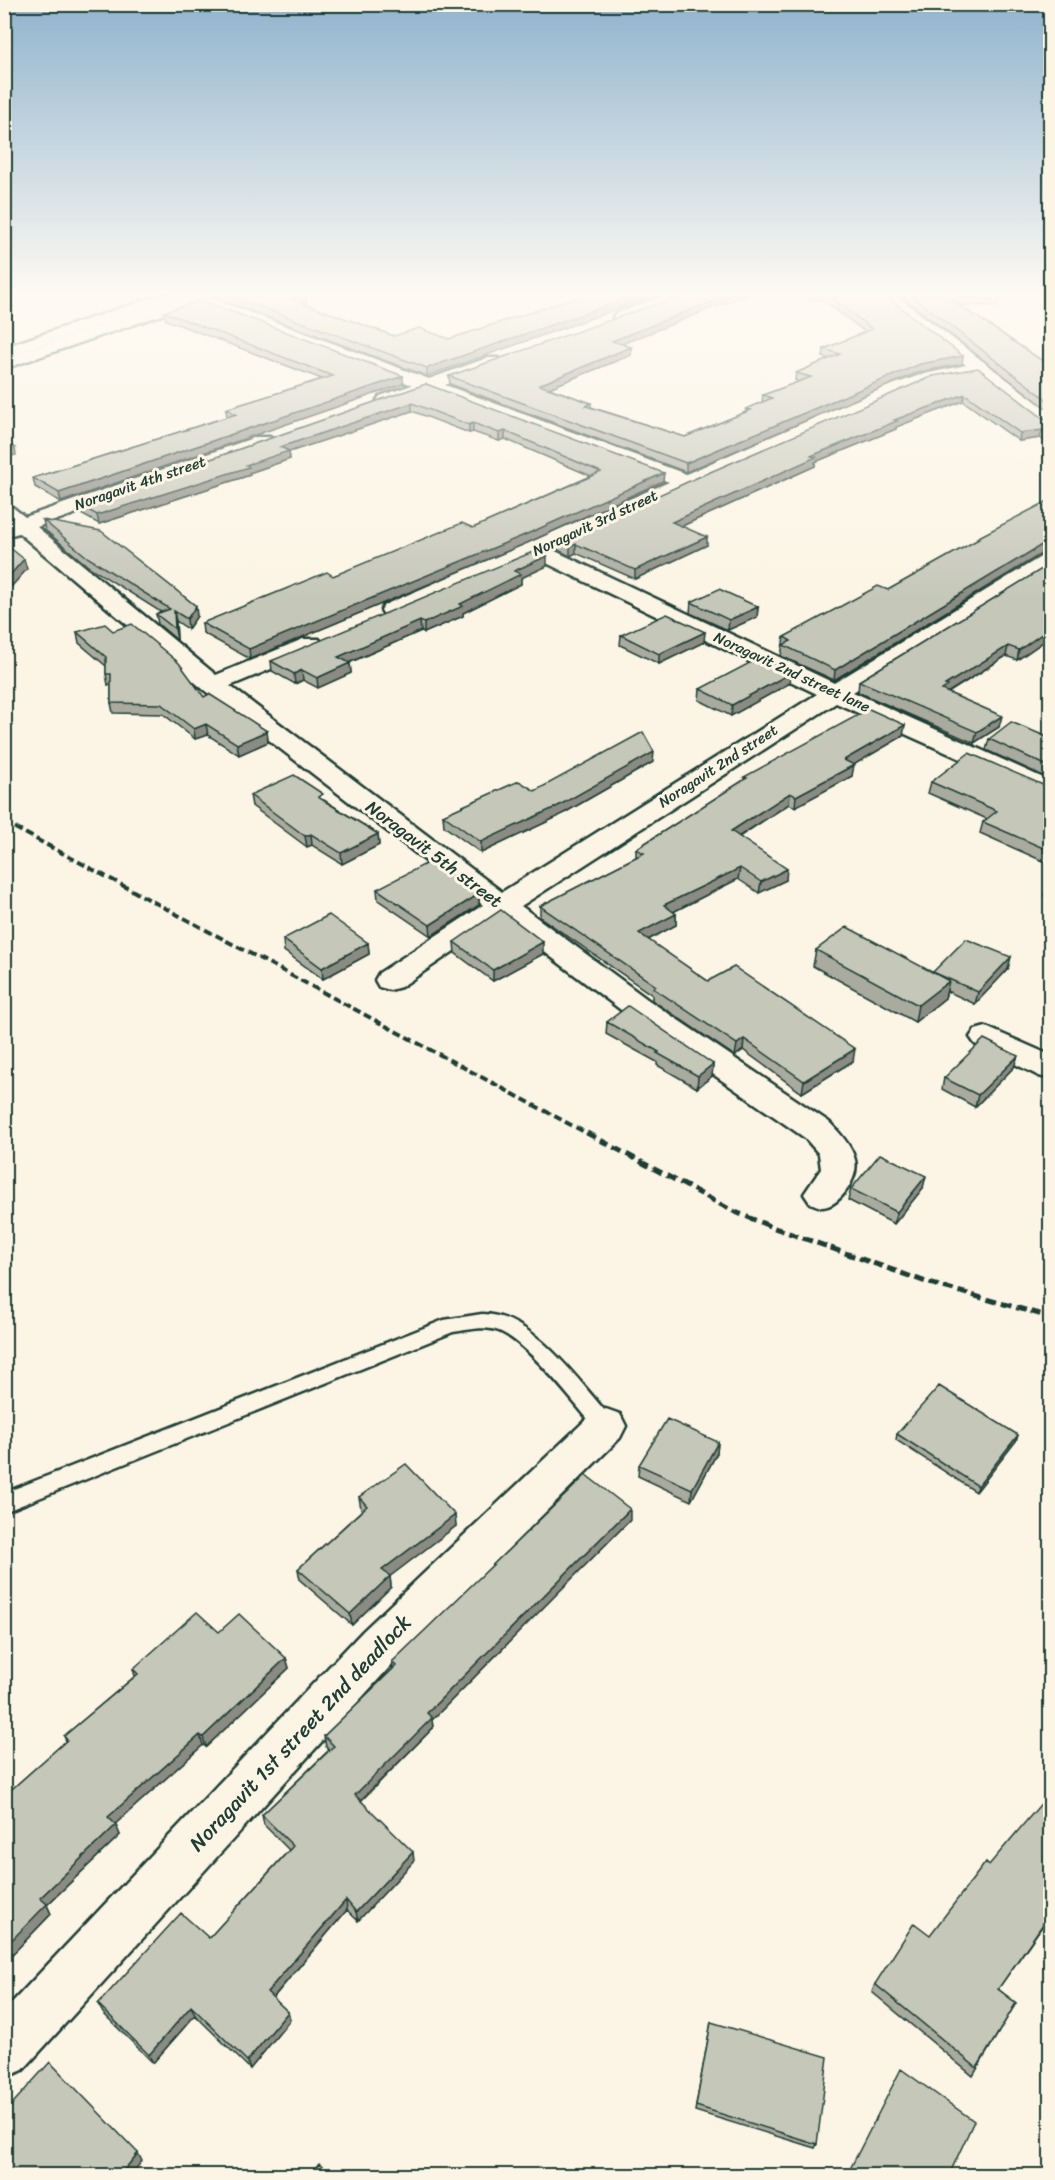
<svg xmlns="http://www.w3.org/2000/svg" width="1055" height="2180" font-family="Sriracha,sans-serif">
	<style>
		.lines { fill: none; stroke-linecap: round; stroke-linejoin: round }
		.service-casing { stroke: #1f3d34; stroke-width: 5 }
		.minor-casing { stroke: #1f3d34; stroke-width: 5 }
		.tertiary-casing { stroke: #1f3d34; stroke-width: 5 }
		.trunk-casing { stroke: #1f3d34; stroke-width: 5 }
		.service { fill: #fcf5e5; fill-rule: evenodd }
		.minor { fill: #fcf5e5; fill-rule: evenodd }
		.tertiary { fill: #fcf5e5; fill-rule: evenodd }
		.trunk { fill: #fcf5e5; fill-rule: evenodd }
		.rail-far1 { stroke: #1f3d34; stroke-width: 4; stroke-dasharray: 8 4; stroke-linecap: butt }
		.rail { stroke: #1f3d34; stroke-width: 5; stroke-dasharray: 10 5; stroke-linecap: butt }
		.wall { fill: #a9ab9f; stroke: #1f3d34; stroke-width: 1.5 }
		.shaded-wall { fill: #8a8b82; stroke: #1f3d34; stroke-width: 1.5 }
		.building { fill: #c5c7b9; stroke: #1f3d34; stroke-width: 1.5 }
		.labels { text-anchor: middle; dominant-baseline: central; stroke-width: 6; stroke-linejoin: round; paint-order: stroke }
		.far-street-label { font-size: 15px; fill: #1f3d34; stroke: #fcf5e5 }
		.street-label { font-size: 18px; fill: #1f3d34; stroke: #fcf5e5 }
		.near-street-label { font-size: 21px; fill: #1f3d34; stroke: #fcf5e5 }
	</style>
	<rect width="100%" height="100%" fill="#fcf5e5"/>
	<filter id="ink" filterUnits="userSpaceOnUse"><feTurbulence type="fractalNoise" baseFrequency=".0167" numOctaves="2"/><feDisplacementMap in="SourceGraphic" scale="12" xChannelSelector="R" yChannelSelector="G"/><feConvolveMatrix kernelMatrix="1 2 1 2 8 2 1 2 1" color-interpolation-filters="sRGB"/></filter>
	<g filter="url(#ink)">
		<g class="lines">
			<defs>
				<path id="service" d="M482 1314C534 1314 581 1385 613 1420L616 1426 613 1432 606 1434 599 1432C576 1406 529 1343 499 1331 485 1325 467 1330 453 1332L4 1512V1493L444 1320Z"/>
				<path id="minor" d="M200 294 429 379 487 358H499L502 362 499 366 445 385 686 474 870 393 920 375 966 365 876 294H894L1050 412V425L1043 424 977 373 933 383 883 401 551 549 834 683 1042 556 1050 555V570L853 692 1050 781V799L836 703 521 906 647 999 829 1122C839 1132 852 1146 855 1160 859 1177 841 1205 823 1207 819 1207 814 1204 810 1203L804 1194 821 1169 819 1154 805 1138 625 1013 501 919 401 987 390 990 379 987 375 980 379 973 483 905 204 690 19 533 4 537V525L8 523 4 521V504L11 506 25 517 256 437H270L272 441 270 445 37 527 216 675 303 639H319L323 644 319 649 230 686 502 892 817 694 534 557 400 615H384L381 610 384 605 669 482 428 391 392 404H380L377 400 380 396 412 385 190 301 188 298 190 295Z
					M668 294H692L627 320 621 322 613 317 615 314Z
					M986 1027 1050 1055V1079L1039 1076 975 1044 970 1037 975 1030Z
					M606 1409 620 1414 626 1426 620 1438 395 1661 23 2070 4 2078V2011L363 1631 592 1414Z"/>
				<path id="tertiary" d="M192 294H216L214 297 4 369V358Z"/>
				<path id="trunk" d="M163 294H187L185 297 4 358V347Z"/>
			</defs>
			<!-- service casing -->
			<use href="#service" class="service-casing"/>
			<!-- minor casing -->
			<use href="#minor" class="minor-casing"/>
			<!-- tertiary casing -->
			<use href="#tertiary" class="tertiary-casing"/>
			<!-- trunk casing -->
			<use href="#trunk" class="trunk-casing"/>
			<!-- service -->
			<use href="#service" class="service"/>
			<!-- minor -->
			<use href="#minor" class="minor"/>
			<!-- tertiary -->
			<use href="#tertiary" class="tertiary"/>
			<!-- trunk -->
			<use href="#trunk" class="trunk"/>
			<!-- rail-far1 -->
			<path class="rail-far1" d="M4 822 590 1135"/>
			<!-- rail -->
			<path class="rail" d="M587 1133 733 1211 772 1227 929 1283 1050 1317"/>
		</g>
		<!-- wall -->
		<path class="wall" d="M216 294H306L307 301 301 303 394 336 449 339 427 376 216 298Z
			M807 294H883L962 364 919 372 686 472 450 384 449 376 622 344 631 347V355L549 388 591 403V407L685 437 746 412V409L762 402 763 395 799 382 795 380 796 373 829 359 823 357 824 349 865 332 823 300H809Z
			M898 294H998L999 299 998 306 958 305 1047 364H1050V411Z
			M164 312 403 384 61 502 35 487 33 478 227 417 226 409 322 379 166 320Z
			M933 376 1043 418 1050 419V445L1040 438 1019 441 963 401 896 427V429L815 462V466L682 526 707 545 635 579 576 553 570 556 558 550V541Z
			M426 384 663 481 527 543 250 659 203 633 202 623 333 576 473 528 591 476 505 439 499 441 473 432 469 433 412 411 289 452 290 459 249 473 250 475 99 524 81 514 79 505Z
			M1050 500V553L1041 554 834 680 781 656 784 637 888 590 977 540V538Z
			M43 520 197 616 188 629 176 621 177 640 158 624 156 614 161 612 89 567 45 530Z
			M1050 564V637L1017 660 1006 656 948 693 999 727 974 743 858 692 859 681Z
			M547 566 521 578V584L463 613V616L424 633 421 631 349 663H350L351 673 318 688 303 680 295 684 272 671 271 661Z
			M691 602 758 607 757 617 728 630 690 613Z
			M113 631 204 697 267 731 268 742 239 755 208 735 195 739 163 714 113 713 111 703V684L108 685 106 674V666L79 643 77 632Z
			M621 635 704 642 659 664 620 645Z
			M791 673 790 683 731 716 699 700 700 689Z
			M903 736 853 765 852 776 795 807 789 804 739 837 786 880 759 893 738 879 673 912 676 914V925L648 940 708 981 853 1061 802 1093 743 1050 735 1056 652 1000V995L540 917V906L636 857V849L744 780V777Z
			M1050 738V779L986 750 989 739Z
			M653 762 557 817 481 853 444 826 443 815Z
			M931 782 1050 788V857L1045 862 980 833 983 822 987 819 928 793Z
			M250 795 324 800 378 834 379 845 342 864 312 845 307 847 252 806Z
			M1050 874V897L1044 896Z
			M377 889 479 894V905L431 936 378 900Z
			M283 939 368 943 369 954 323 979 284 951Z
			M454 942 543 954 493 981 455 953Z
			M816 950 933 972 1008 969 975 1004 947 991 945 998 915 1022 813 966Z
			M607 1022 713 1064 712 1076 697 1088 657 1065V1062L606 1034Z
			M1014 1067 975 1107 942 1089 944 1078Z
			M923 1188 894 1224 848 1200 851 1189Z
			M897 1434 1018 1435 1016 1441 976 1492 896 1440Z
			M718 1442 717 1453 691 1501 638 1476 639 1465Z
			M359 1497 456 1526 390 1576 391 1587 352 1625 300 1580 298 1569 362 1510 361 1509Z
			M630 1520 432 1720 433 1728 361 1801 414 1861 358 1921 347 1910 273 1998 288 2012 290 2020 250 2069 195 2015 153 2063 103 2013 98 2004 209 1938 289 1850 264 1825 262 1815 329 1750 326 1747 324 1736 393 1669 392 1662Z
			M219 1632 286 1658 289 1668 206 1747 203 1745 115 1824 120 1835 47 1905 51 1914 4 1963V1828L6 1826 4 1825V1796L66 1741 64 1736 135 1676 133 1669Z
			M1050 1915 998 1989 1016 2003 973 2076 872 1992 875 1984 930 1935Z
			M711 2022 817 2144 815 2148 695 2111Z"/>
		<!-- shaded-wall -->
		<path class="shaded-wall" d="M304 294H306L307 301 291 306V299Z
			M640 294H660L427 376V368Z
			M731 294H748L612 348V341Z
			M631 347V355L539 392V385Z
			M963 356 962 364 919 372 686 472V463L920 364Z
			M403 376V384L61 502 59 493Z
			M965 394 963 401 896 427V429L815 462V466L671 531 672 522 811 456 894 420Z
			M412 403V411L289 452 290 459 249 473 250 475 99 524 97 515 246 465 280 447Z
			M473 423V432L469 433V425Z
			M1042 430 1040 438 1019 441 1020 433Z
			M505 431V439L499 441V433Z
			M15 448 16 455 4 458V450Z
			M664 473 663 481 527 543 250 659 249 649Z
			M707 537V545L635 579V570Z
			M576 544V553L570 556V547Z
			M1043 544 1041 554 834 680 835 670Z
			M547 556V566L521 578V584L463 613V616L424 633V623L460 604 514 571Z
			M24 559 27 569 4 595V582Z
			M196 606 197 616 188 629 187 619Z
			M758 607 757 617 728 630 729 620Z
			M174 611 176 621 177 640 175 629Z
			M420 621 421 631 339 667 338 657Z
			M1050 628V637L1017 660 1019 650Z
			M705 632 704 642 659 664V654Z
			M1008 646 1006 656 947 693 942 690 945 685Z
			M350 663 351 673 318 688 317 678Z
			M302 670 303 680 295 684 294 674Z
			M791 673 790 683 731 716 732 705Z
			M1002 716 999 727 974 743 977 732Z
			M206 724 208 735 195 739 194 729Z
			M905 725 903 736 843 771 844 760Z
			M267 731 268 742 239 755 237 744Z
			M654 752 653 762 557 817 481 853V842Z
			M854 765 852 776 795 807 796 796Z
			M790 793 789 804 730 842 731 831Z
			M311 834 312 845 307 847 305 836Z
			M378 834 379 845 342 864 341 853Z
			M1050 848V857L1045 862 1048 850Z
			M740 868 738 879 663 917 664 905Z
			M787 869 786 880 759 893 761 882Z
			M479 894V905L431 936 430 925Z
			M676 914V925L638 945 639 933Z
			M543 942V954L493 981V970Z
			M368 943 369 954 323 979 322 968Z
			M1011 957 1008 969 975 1004 978 992Z
			M949 981 945 998 915 1022 918 1005Z
			M744 1039 743 1050 735 1056 737 1044Z
			M855 1049 853 1061 802 1093 804 1081Z
			M1018 1056 1014 1067 975 1107 978 1095Z
			M713 1064 712 1076 697 1088 698 1076Z
			M926 1176 923 1188 894 1224 897 1212Z
			M1018 1435 1016 1441 976 1492 978 1486Z
			M718 1442 717 1453 691 1501 692 1489Z
			M630 1509V1520L432 1720 433 1728 356 1805 355 1795 427 1713Z
			M455 1515 456 1526 384 1581 382 1570Z
			M390 1576 391 1587 352 1625 350 1614Z
			M286 1658 289 1668 206 1747 203 1737Z
			M200 1735 203 1745 112 1827 108 1817Z
			M116 1825 120 1835 47 1905 51 1914 4 1963V1948L40 1898Z
			M413 1852 414 1861 358 1921 356 1912Z
			M346 1900 347 1910 270 2001 267 1992Z
			M1050 1914V1915L993 1996 998 1989Z
			M191 2006 195 2015 153 2063 149 2055Z
			M288 2012 290 2020 250 2069 247 2061Z
			M138 2153 142 2161 131 2175H120Z"/>
		<!-- building -->
		<path class="building" d="M225 294H304L291 299 394 336 419 328 449 339 586 294H640L427 368Z
			M685 294H731L612 341 631 347 539 385 591 403 586 406 685 437 751 410 746 409 772 398 763 395 811 377 796 373 840 354 824 349 872 329 827 294H883L963 356 920 364 686 463 449 376Z
			M909 294H998L999 299 947 297 1047 364H1050V402Z
			M201 300 403 376 59 493 33 478 236 414 226 409 333 376 164 312Z
			M978 368 1043 418 1050 419V435L1042 430 1020 433 965 394 894 420 897 421 811 456 816 457 672 522 707 537 635 570 576 544 570 547 558 541 694 479 933 376Z
			M426 384 664 473 527 534 249 649 202 623 327 572 333 576 462 523 473 528 601 472 505 431 499 433 473 423 469 425 412 403 280 447 289 451 246 465 249 467 97 515 79 505Z
			M4 440 15 448 4 450Z
			M1050 500V544H1043L835 670 783 645 791 641 784 637 878 586 888 590 979 539 977 538Z
			M43 520 101 531 196 606 187 619 174 611 175 629 156 614 170 609 87 557Z
			M9 547 24 559 4 582V549Z
			M535 551 547 556 514 571 521 574 460 604 463 606 424 623 420 621 338 657 350 663 317 678 302 670 294 674 271 661Z
			M1050 564V628L1019 650 1008 646 945 685 948 686 942 690 1002 716 977 732 859 681Z
			M719 589 758 607 729 620 691 602Z
			M667 614 705 632 659 654 621 635Z
			M105 624 113 631 132 624 179 663 204 697 209 694 267 731 237 744 206 724 194 729 161 704 111 703V674H106V657L77 632Z
			M759 658 791 673 732 705 700 689Z
			M869 709 905 725 844 760 854 765 796 796 790 793 731 831 787 869 761 882 740 868 664 905 676 914 639 933 708 981 734 967 855 1049 804 1081 744 1039 737 1044 653 988 656 986 540 906 644 853 636 849 747 778 744 777Z
			M1011 722 1050 738V767L989 739Z
			M643 732 654 752 558 806 481 842 443 815 519 781 535 791Z
			M969 753 1050 788V848L1048 850 983 822 997 811 931 782Z
			M294 775 323 794 318 797 378 834 341 853 311 834 305 836 250 795Z
			M431 861 479 894 430 925 377 889Z
			M1050 874V885L1047 884Z
			M501 910 543 942 493 970 454 942Z
			M329 915 368 943 322 968 283 939Z
			M847 927 949 981 918 1005 816 950Z
			M966 939 1011 957 978 992 933 972Z
			M628 1006 713 1064 698 1076 657 1053 659 1052 607 1022Z
			M984 1039 1018 1056 978 1095 944 1078Z
			M880 1154 926 1176 897 1212 851 1189Z
			M939 1386 1018 1435 978 1486 897 1434Z
			M667 1419 718 1442 692 1489 639 1465Z
			M406 1464 455 1515 382 1570 390 1576 350 1614 298 1569 367 1506 359 1497Z
			M586 1475 630 1509 427 1713 432 1718 355 1795 413 1852 356 1912 346 1900 267 1992 288 2012 247 2061 191 2006 149 2055 98 2004 181 1913 209 1938 293 1846 262 1815 334 1746 324 1736 396 1666 392 1662Z
			M197 1612 219 1632 239 1614 286 1658 203 1737 200 1735 108 1817 116 1825 40 1898 47 1904 4 1948V1828L8 1824 4 1821V1796L67 1740 64 1736 138 1674 133 1669Z
			M1050 1793V1914L998 1989 1016 2003 977 2068 875 1984 914 1923 930 1935 986 1862 989 1865Z
			M711 2022 828 2057 817 2144 696 2106Z
			M50 2062 138 2153 120 2175H4V2113Z
			M901 2069 974 2121 949 2175H847Z
			M319 2164 332 2175H310Z"/>
	</g>
	<!-- sky -->
	<linearGradient id="sky" x2="0" y2="1"><stop stop-color="#91b4ce"/><stop offset="0.49" stop-color="#fefaf3"/><stop offset="1" stop-color="#fefaf3" stop-opacity="0"/></linearGradient>
	<rect width="1055" height="600" fill="url(#sky)"/>
	<g class="labels">
		<!-- far-street labels -->
		<g class="far-street-label">
			<text transform="translate(140 483) rotate(-19)">Noragavit 4th street</text>
			<text transform="translate(595 523) rotate(-25)">Noragavit 3rd street</text>
			<text transform="translate(792 672) rotate(25)">Noragavit 2nd street lane</text>
			<text transform="translate(718 766) rotate(-33)">Noragavit 2nd street</text>
		</g>
		<!-- street labels -->
		<g class="street-label">
			<text transform="translate(434 854) rotate(37)">Noragavit 5th street</text>
		</g>
		<!-- near-street labels -->
		<g class="near-street-label">
			<text transform="translate(300 1733) rotate(-47)">Noragavit 1st street 2nd deadlock</text>
		</g>
	</g>
	<!-- margin -->
	<rect width="1055" height="2180" fill="none" stroke="#fcf5e5" stroke-width="24"/>
	<rect x="12" y="12" width="1031" height="2156" fill="none" stroke="#1f3d34" stroke-width="2" filter="url(#ink)"/>
</svg>
